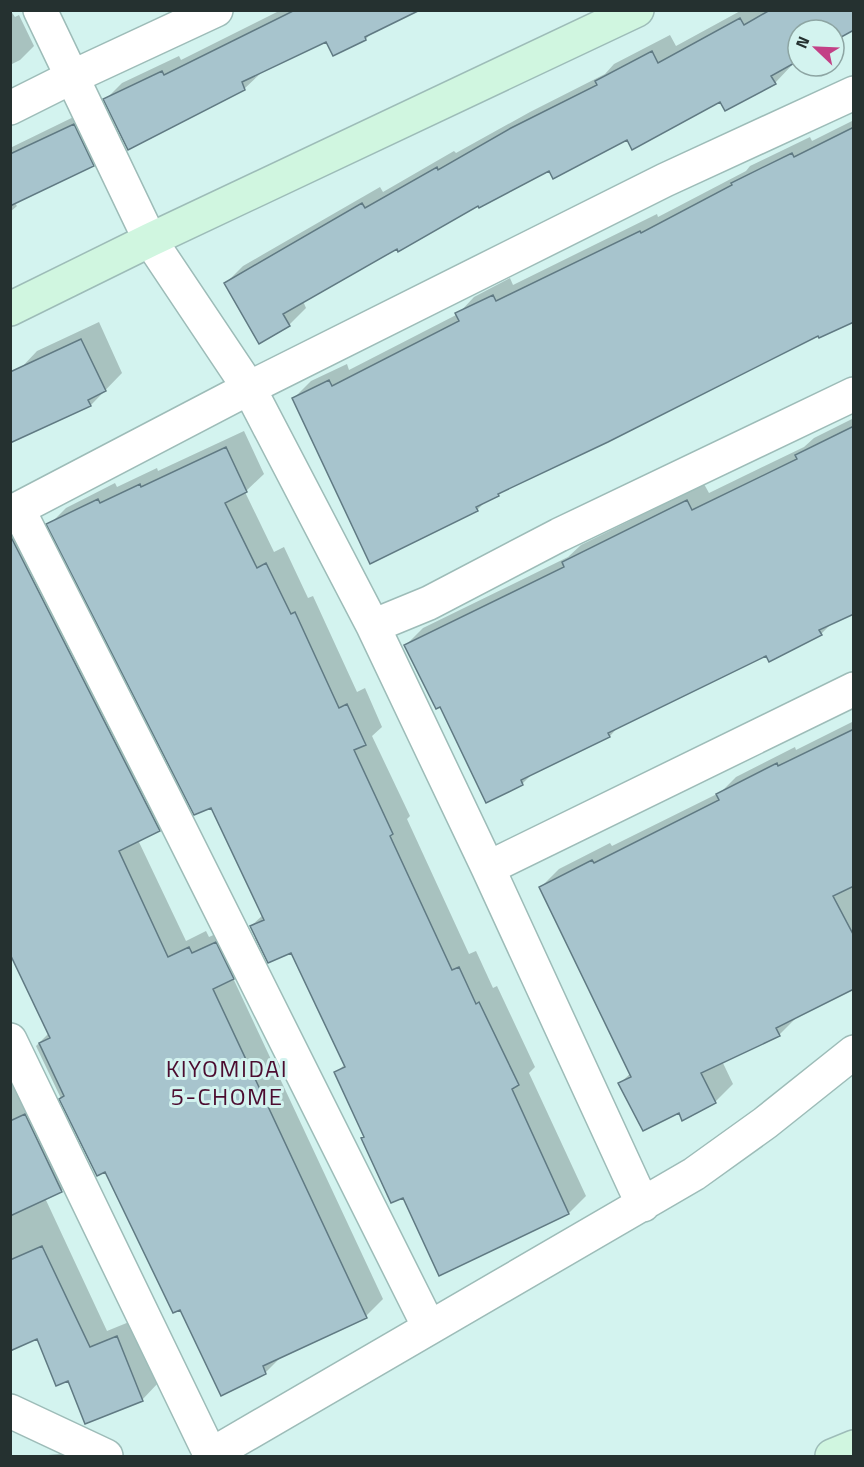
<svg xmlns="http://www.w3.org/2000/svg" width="864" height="1467" font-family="'Titillium Web',sans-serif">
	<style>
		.shadow { fill: #0003 }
		.building { fill: #a7c4cd; stroke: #607a83; stroke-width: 1.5 }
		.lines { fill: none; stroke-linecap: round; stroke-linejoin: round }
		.street-casing { stroke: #9dbcb8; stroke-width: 36 }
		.secondary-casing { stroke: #9dbcb8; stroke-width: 36 }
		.street { stroke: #fff; stroke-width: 33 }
		.secondary { stroke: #d0f6e0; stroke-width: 33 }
		.labels { text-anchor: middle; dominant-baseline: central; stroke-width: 6; stroke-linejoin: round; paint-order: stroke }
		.neighbourhood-label { font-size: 24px; letter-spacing: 1.5px; fill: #4c0d30; stroke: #d3f3ef }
	</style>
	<rect width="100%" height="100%" fill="#d3f3ef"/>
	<!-- shadow -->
	<path class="shadow" d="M10 10 15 17 19 15 34 46 20 60 10 65Z
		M281 10H416L373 31 366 39 334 54 327 40 261 73 244 89 105 100 122 83 179 56 181 60Z
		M742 10H854L834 39V30H798V59L791 63 792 65 775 83 720 100 549 169 397 247 303 301 306 308 289 325 226 283 243 266 380 187 383 192 454 151 456 153 530 112 605 74 614 64 670 35 676 46Z
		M90 109 109 149 93 165 15 203 17 206 10 212V148Z
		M854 120V320L819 334 504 489 499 495 486 501 477 510 294 398 311 381 347 364 349 370 458 314 474 297 510 278 513 285 657 214 658 217 746 171 750 166 810 137 812 141Z
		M99 322 122 373 91 405 10 443V374L20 369 37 351Z
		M854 418V611L834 621 821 634 767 654 620 725 610 736 533 773 522 784 440 705 406 645 423 628 568 557 581 545 704 484 709 493 804 447 814 438Z
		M244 431 264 474 245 492 274 552 284 547 308 598 313 596 357 692 365 688 382 727 372 736 410 816 407 819 469 954 476 951 493 988 497 986 535 1067 529 1073 586 1196 569 1213 440 1274 403 1196 365 1136 336 1073 345 1064 292 951 251 926 263 915 212 806 49 525 66 508 115 483 117 487 157 468 158 471Z
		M31 525 177 813 159 830 138 840 186 941 206 931 209 937 233 926 250 961 233 978 383 1299 366 1316 282 1356 265 1373 181 1308 106 1170 97 1174 36 1046 49 1033 10 951V534Z
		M854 721V987L797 1017 779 1035 722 1061 733 1084 715 1102 679 1111 620 1083 631 1073 541 887 559 869 610 843 612 846 721 792 736 777 795 747 796 750Z
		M10 1048 79 1173 62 1190 45 1198 107 1331 134 1320 159 1382 142 1400 69 1379 38 1337 10 1350Z
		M74 1453 75 1456H35Z"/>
	<!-- building -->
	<path class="building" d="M295 10H420L365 37 366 40 333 56 326 42 242 82 245 90 128 150 103 99 162 71 164 75Z
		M770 10H854V30L834 41V30H798V61L771 76 776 84 725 111 720 102 632 150 627 140 553 179 549 171 479 208 478 206 398 252 397 249 283 314 290 326 259 344 224 283 362 203 365 208 437 167 438 170 511 128 597 85 595 81 652 51 658 63 740 18 744 25Z
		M74 124 94 166 10 206V154Z
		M854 127V322L819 338 818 336 608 442 498 494 499 496 476 507 478 511 370 564 292 398 329 380 332 386 459 321 455 313 493 295 496 301 640 231 641 233 732 185 731 183 792 153 794 157Z
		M81 339 106 391 88 400 91 406 10 443V372Z
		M854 426V614L819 630 822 635 769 662 766 656 608 733 610 737 521 780 523 785 486 803 440 707 436 709 404 645 564 567 562 562 687 500 692 510 797 459 795 455Z
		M226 447 247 492 225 503 257 568 266 563 291 614 295 612 339 708 347 704 366 745 354 750 393 834 390 836 452 970 459 967 476 1004 479 1002 519 1085 512 1089 569 1214 439 1276 403 1198 391 1203 361 1138 364 1137 334 1072 345 1067 291 953 268 963 250 926 264 920 211 808 194 815 46 524 98 499 100 503 140 484 141 487Z
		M12 539 160 831 119 851 168 957 189 947 192 953 216 942 234 979 213 989 367 1318 263 1366 266 1374 221 1396 180 1310 173 1313 105 1172 97 1176 59 1099 64 1096 39 1043 50 1038 10 954V540Z
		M854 729V886L833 896 854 936V989L776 1028 780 1036 701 1073 716 1103 682 1121 679 1113 643 1131 618 1083 631 1077 539 887 592 860 594 863 719 800 716 794 777 763 778 766Z
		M25 1114 62 1192 10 1216V1121Z
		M42 1246 90 1347 117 1336 143 1401 85 1424 68 1381 56 1386 37 1339 10 1351V1260Z"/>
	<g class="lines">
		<defs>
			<path id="street" d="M40 10 150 240 249 388 373 626 488 868 643 1205
				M10 108 72 77 216 10
				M18 509 164 797 429 1327
				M10 513 249 388 665 180 854 93
				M373 626 429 603 559 535 854 394
				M488 868 854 689
				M10 1040 211 1456
				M10 1411 106 1456
				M209 1456 694 1174 765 1123 854 1052"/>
			<path id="secondary" d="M10 309 150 240 637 10
				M832 1456 854 1447"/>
		</defs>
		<!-- street casing -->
		<use href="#street" class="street-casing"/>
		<!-- secondary casing -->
		<use href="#secondary" class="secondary-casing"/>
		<!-- street -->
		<use href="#street" class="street"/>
		<!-- secondary -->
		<use href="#secondary" class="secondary"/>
	</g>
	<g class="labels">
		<!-- neighbourhood labels -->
		<g class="neighbourhood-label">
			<text x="227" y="1068">KIYOMIDAI<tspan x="227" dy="28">5-CHOME</tspan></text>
		</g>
	</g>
	<!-- border -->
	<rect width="864" height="1467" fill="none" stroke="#253130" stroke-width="24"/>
	<!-- north arrow -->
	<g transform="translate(816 48) rotate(293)"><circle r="28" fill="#d3f3ef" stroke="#8da5a3" stroke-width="1.5"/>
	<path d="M0-4.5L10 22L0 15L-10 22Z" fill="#c34086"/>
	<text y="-9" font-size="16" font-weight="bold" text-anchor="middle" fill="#253130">N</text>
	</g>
</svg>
